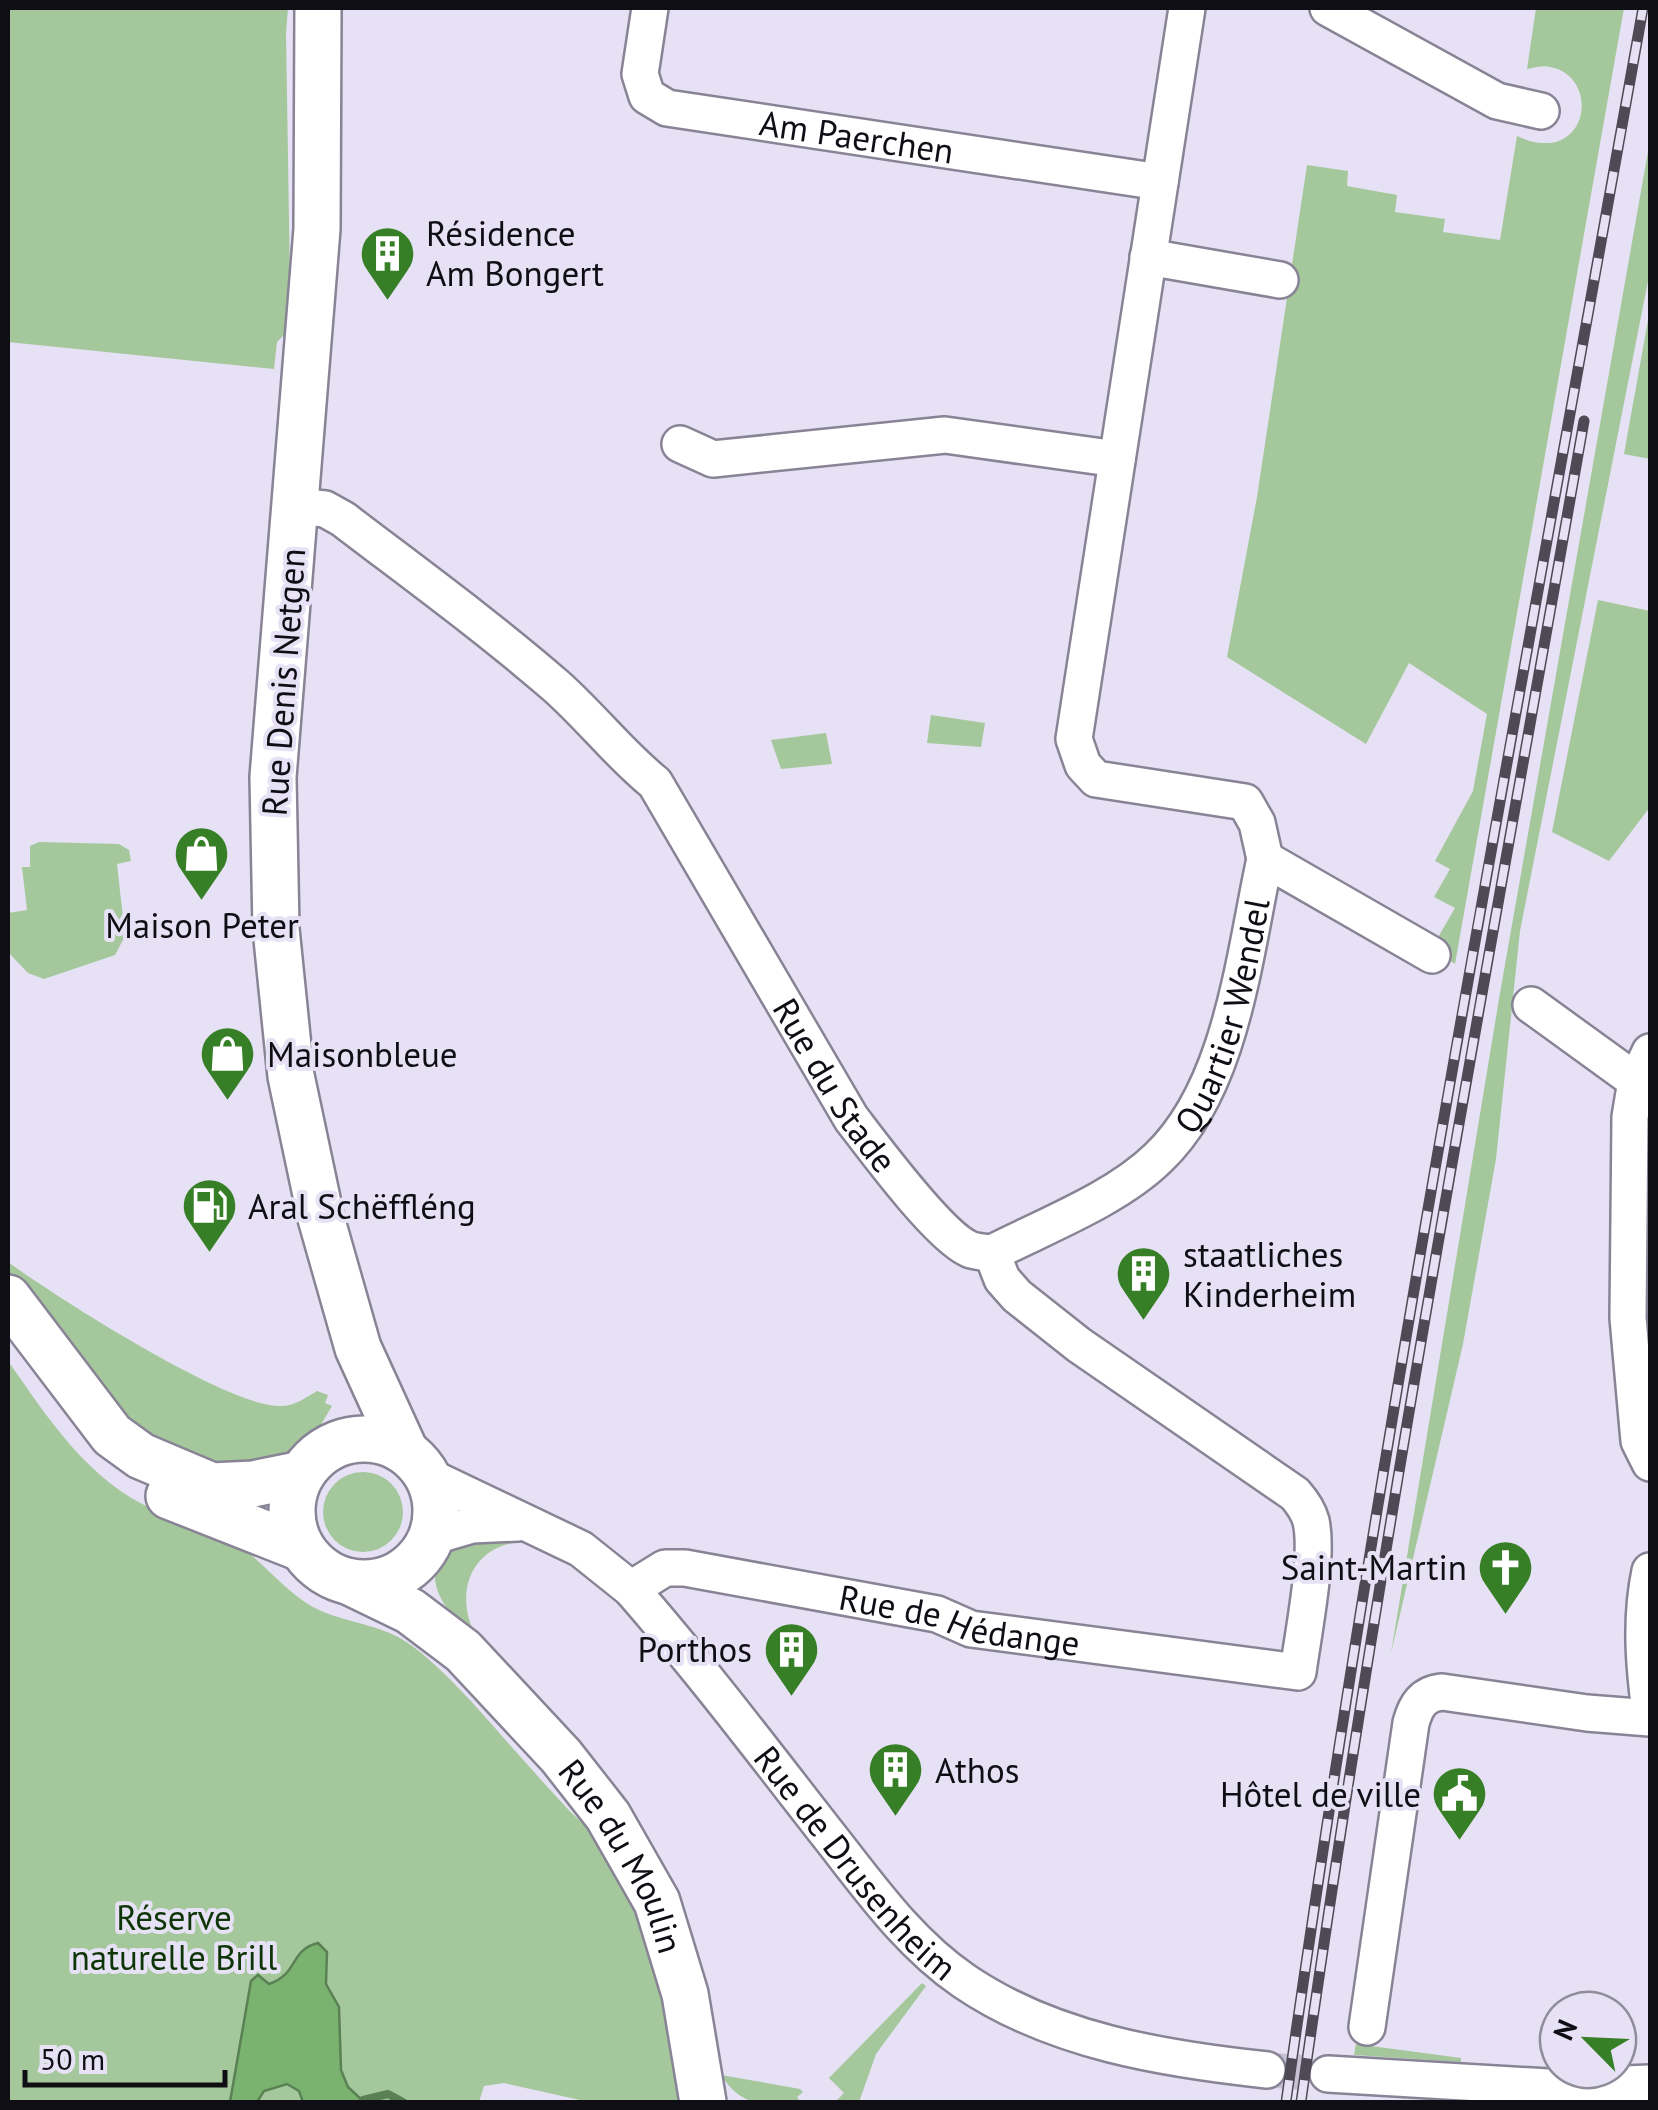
<svg xmlns="http://www.w3.org/2000/svg" width="1658" height="2110" font-family="'PT Sans',sans-serif">
	<style>
		.green { fill: #a4c89c }
		.water { fill: #7ab26f; stroke: #5a8154; stroke-width: 2.5 }
		.lines { fill: none; stroke-linecap: round; stroke-linejoin: round }
		.stream { stroke: #5a8154; stroke-width: 8 }
		.minor-tunnel { stroke: #c6c1d3; stroke-width: 35; stroke-dasharray: 35 18; stroke-linecap: butt }
		.minor-casing { stroke: #888395; stroke-width: 40 }
		.major-casing { stroke: #888395; stroke-width: 50 }
		.minor { stroke: #fff; stroke-width: 35 }
		.major { stroke: #fff; stroke-width: 45 }
		.rail-casing { stroke: #4d4a55; stroke-width: 11 }
		.rail { stroke: #e6e1f4; stroke-width: 8; stroke-dasharray: 22; stroke-linecap: butt }
		.labels { text-anchor: middle; dominant-baseline: central; stroke-width: 8; stroke-linejoin: round; paint-order: stroke }
		.street-label { font-size: 35px; fill: #100e15; stroke: #e6e1f4 }
		.poi-label { font-size: 35px; fill: #100e15; stroke: #e6e1f4; text-anchor: start }
		.park-label { font-size: 35px; fill: #0e3506; stroke: #e6e1f4 }
	</style>
	<rect width="100%" height="100%" fill="#e6e1f4"/>
	<!-- green -->
	<path class="green" d="M8 8H288L286 33 290 283 294 297 287 301 286 333 277 342 274 369 8 342Z
		M1536 8H1624L1455 964 1446 958 1437 939 1455 908 1434 897 1450 869 1435 861 1473 791 1487 714 1409 663 1366 744 1227 657 1257 497 1307 165 1348 171 1347 186 1397 195 1395 212 1445 219 1443 232 1500 240 1517 136C1588 169 1603 77 1550 67 1543 65 1534 68 1527 69Z
		M1650 140V271L1520 931 1496 1159 1463 1344 1391 1653 1500 993Z
		M1650 309V459L1624 454Z
		M1598 600 1650 611V807L1609 861 1552 832Z
		M931 715 985 723 981 747 927 743Z
		M826 733 832 764 781 769 771 740Z
		M39 842 119 844 129 850 131 861 117 864 125 936 115 955 44 979 28 973 8 952V913L27 910 22 867H30V846Z
		M8 1262C53 1295 231 1409 281 1406 295 1406 305 1398 317 1391L328 1395 325 1403 332 1406 313 1438 288 1458 253 1474 144 1448 8 1290Z
		M8 1361C48 1418 89 1482 155 1510 176 1519 200 1522 220 1533 252 1550 273 1579 302 1600 330 1621 369 1621 400 1638 435 1658 482 1713 509 1744 528 1765 546 1786 565 1806 578 1821 597 1833 607 1850 657 1927 667 2014 681 2102H589L504 2083 484 2086 479 2102H8Z
		M323 1512a40 40 0 1 1 80 0a40 40 0 1 1-80 0Z
		M514 1538 512 1543C469 1552 456 1595 474 1632L469 1637C445 1607 415 1576 453 1542Z
		M922 1983 926 1986 876 2054 859 2102H835L844 2093 829 2078Z
		M1356 2044 1461 2058V2062L1354 2055Z
		M721 2075 800 2089 803 2092 797 2097 801 2102C762 2102 744 2110 721 2075Z"/>
	<!-- water -->
	<path class="water" d="M318 1943 327 1952 326 1984 339 2007 341 2070 348 2087 364 2102H303L299 2091 287 2084 264 2091 257 2102H230L251 1981 258 1975 269 1984C299 1974 289 1950 318 1943Z"/>
	<g class="lines">
		<!-- stream -->
		<path class="stream" d="M363 2100 388 2094 403 2102"/>
		<!-- minor-tunnel -->
		<path class="minor-tunnel" d="M1267 2070 1328 2074"/>
		<defs>
			<g id="minor">
				<path id="s1" d="M650 8 640 74 647 96 667 108 1160 182"/>
				<path d="M1187 8 1074 739 1083 765 1096 779 1245 802 1257 823 1265 859"/>
				<path d="M1328 8 1497 101 1541 111"/>
				<path d="M1148 257 1280 280"/>
				<path d="M680 444 713 459 945 435 1117 459"/>
				<path id="s2" d="M295 506 325 509 343 519C415 574 488 627 556 686 591 717 619 754 655 783L851 1118C874 1148 938 1235 969 1249 975 1252 985 1252 992 1253"/>
				<path d="M1531 1005 1636 1081"/>
				<path d="M1650 1052 1636 1081 1630 1117 1628 1318 1639 1441 1650 1463"/>
				<path id="s3" d="M992 1253C1045 1226 1116 1199 1158 1158 1232 1088 1244 955 1265 859L1432 955"/>
				<path id="s4" d="M426 1475 581 1549 631 1589C699 1667 762 1750 826 1832 868 1885 907 1942 964 1981 1052 2041 1164 2059 1267 2070"/>
				<path d="M431 1537 472 1525 518 1523"/>
				<path d="M1650 1571C1640 1619 1644 1665 1650 1712"/>
				<path id="s5" d="M631 1589 665 1568H685L937 1614 971 1629 1298 1672C1303 1634 1319 1556 1311 1521 1308 1510 1302 1502 1295 1494L1079 1345 1017 1296 1002 1279 992 1253"/>
				<path d="M1367 2027 1411 1723C1416 1705 1423 1694 1442 1692L1587 1713 1650 1718"/>
				<path d="M1328 2074 1548 2087 1650 2083"/>
			</g>
			<g id="major">
				<path d="M318 8 317 229 273 777 276 929 291 1076 321 1218 358 1348 405 1451"/>
				<path d="M8 1298 112 1435 141 1456 212 1486 253 1484 302 1474"/>
				<circle cx="364" cy="1511" r="72"/>
				<path d="M169 1496 301 1548"/>
				<path id="s6" d="M350 1582 410 1611 463 1651 561 1756 608 1816 657 1902 685 1994 703 2102"/>
			</g>
		</defs>
		<!-- minor casing -->
		<use href="#minor" class="minor-casing"/>
		<!-- major casing -->
		<use href="#major" class="major-casing"/>
		<!-- minor -->
		<use href="#minor" class="minor"/>
		<!-- major -->
		<use href="#major" class="major"/>
		<defs>
			<path id="rail" d="M1286 2102C1385 1401 1519 705 1643 8
				M1301 2102C1380 1540 1485 981 1584 421"/>
		</defs>
		<!-- rail casing -->
		<use href="#rail" class="rail-casing"/>
		<!-- rail -->
		<use href="#rail" class="rail"/>
	</g>
	<!-- icons -->
	<defs>
		<symbol id="building-pin" viewBox="-11 -11 22 30"><path d="M0 17L-7.5 6A9.5 9.5 0 1 1 7.5 6Z" fill="#367f26" stroke="#e6e1f4"/><path d="M-4-6H4V6H1V3H-1V6H-4ZM-2.5-4.3h1.7v1.8h-1.7ZM.8-4.3h1.7v1.8H.8ZM-2.5-1h1.7V.8h-1.7ZM.8-1h1.7V.8H.8Z" fill="#fff"/></symbol>
		<symbol id="shop-pin" viewBox="-11 -11 22 30"><path d="M0 17L-7.5 6A9.5 9.5 0 1 1 7.5 6Z" fill="#367f26" stroke="#e6e1f4"/><path d="M-5-2.5h2.3a2.7 3.5 0 0 1 5.4 0H5L5.5 6h-11ZM-1.5-2.5h3a1.5 2.3 0 0 0-3 0Z" fill="#fff"/></symbol>
		<symbol id="fuel-pin" viewBox="-11 -11 22 30"><path d="M0 17L-7.5 6A9.5 9.5 0 1 1 7.5 6Z" fill="#367f26" stroke="#e6e1f4"/><path d="M-5.5-6h7V0h2V4h1.3V-2.5L3-4.5l.8-.8L6-3V5H2.5V1h-1V6h-7ZM-4.2-4.7v3.2H.2V-4.7Z" fill="#fff"/></symbol>
		<symbol id="church-pin" viewBox="-11 -11 22 30"><path d="M0 17L-7.5 6A9.5 9.5 0 1 1 7.5 6Z" fill="#367f26" stroke="#e6e1f4"/><path d="M-1.2-6h2.4v3.5h3.3v2.4h-3.3V6h-2.4V-.1h-3.3v-2.4h3.3Z" fill="#fff"/></symbol>
		<symbol id="civic-pin" viewBox="-11 -11 22 30"><path d="M0 17L-7.5 6A9.5 9.5 0 1 1 7.5 6Z" fill="#367f26" stroke="#e6e1f4"/><path d="M-.6-6.5H3V-4.5H.6V-3L4-1V1h2V6H-6V1h2V-1L-.6-3ZM-1.2 2.5V6h2.4V2.5Z" fill="#fff"/></symbol>
	</defs>
	<g fill-rule="evenodd">
		<use href="#building-pin" x="356" y="222" width="63" height="86"/>
		<use href="#shop-pin" x="170" y="822" width="63" height="86"/>
		<use href="#shop-pin" x="196" y="1022" width="63" height="86"/>
		<use href="#fuel-pin" x="178" y="1174" width="63" height="86"/>
		<use href="#building-pin" x="1112" y="1242" width="63" height="86"/>
		<use href="#church-pin" x="1474" y="1536" width="63" height="86"/>
		<use href="#building-pin" x="760" y="1618" width="63" height="86"/>
		<use href="#building-pin" x="864" y="1738" width="63" height="86"/>
		<use href="#civic-pin" x="1428" y="1762" width="63" height="86"/>
	</g>
	<g class="labels">
		<!-- street labels -->
		<g class="street-label">
			<text stroke="none"><textPath href="#s1" startOffset="305">Am Paerchen</textPath></text>
			<text transform="translate(283 682) rotate(-86)">Rue Denis Netgen</text>
			<text stroke="none"><textPath href="#s3" startOffset="352">Quartier Wendel</textPath></text>
			<text stroke="none"><textPath href="#s2" startOffset="812">Rue du Stade</textPath></text>
			<text stroke="none"><textPath href="#s5" startOffset="340">Rue de Hédange</textPath></text>
			<text stroke="none"><textPath href="#s6" startOffset="395">Rue du Moulin</textPath></text>
			<text stroke="none"><textPath href="#s4" startOffset="590">Rue de Drusenheim</textPath></text>
		</g>
		<!-- poi labels -->
		<g class="poi-label">
			<text x="426" y="233">Résidence<tspan x="426" dy="40">Am Bongert</tspan></text>
			<text x="202" y="925" text-anchor="middle">Maison Peter</text>
			<text x="267" y="1054">Maisonbleue</text>
			<text x="248" y="1206">Aral Schëffléng</text>
			<text x="1183" y="1254">staatliches<tspan x="1183" dy="40">Kinderheim</tspan></text>
			<text x="1467" y="1567" text-anchor="end">Saint-Martin</text>
			<text x="752" y="1649" text-anchor="end">Porthos</text>
			<text x="935" y="1770">Athos</text>
			<text x="1421" y="1794" text-anchor="end">Hôtel de ville</text>
		</g>
		<!-- park labels -->
		<g class="park-label">
			<text x="174" y="1917">Réserve<tspan x="174" dy="40">naturelle Brill</tspan></text>
		</g>
	</g>
	<!-- border -->
	<rect width="1658" height="2110" fill="none" stroke="#100e15" stroke-width="20"/>
	<!-- north arrow -->
	<g transform="translate(1588 2040) rotate(294)"><circle r="48" fill="#e6e1f4" stroke="#908d9b" stroke-width="2.5"/>
	<path d="M0-8L18 38L0 25L-18 38Z" fill="#367f26"/>
	<text y="-15" font-size="28" font-weight="bold" text-anchor="middle" fill="#100e15">N</text>
	</g>
	<!-- scale -->
	<path d="M25 2070v15h200v-15" fill="none" stroke="#100e15" stroke-width="5"/>
	<text x="40" y="2070" font-size="30" fill="#100e15" stroke="#e6e1f4" stroke-width="8" paint-order="stroke">50 m</text>
</svg>
